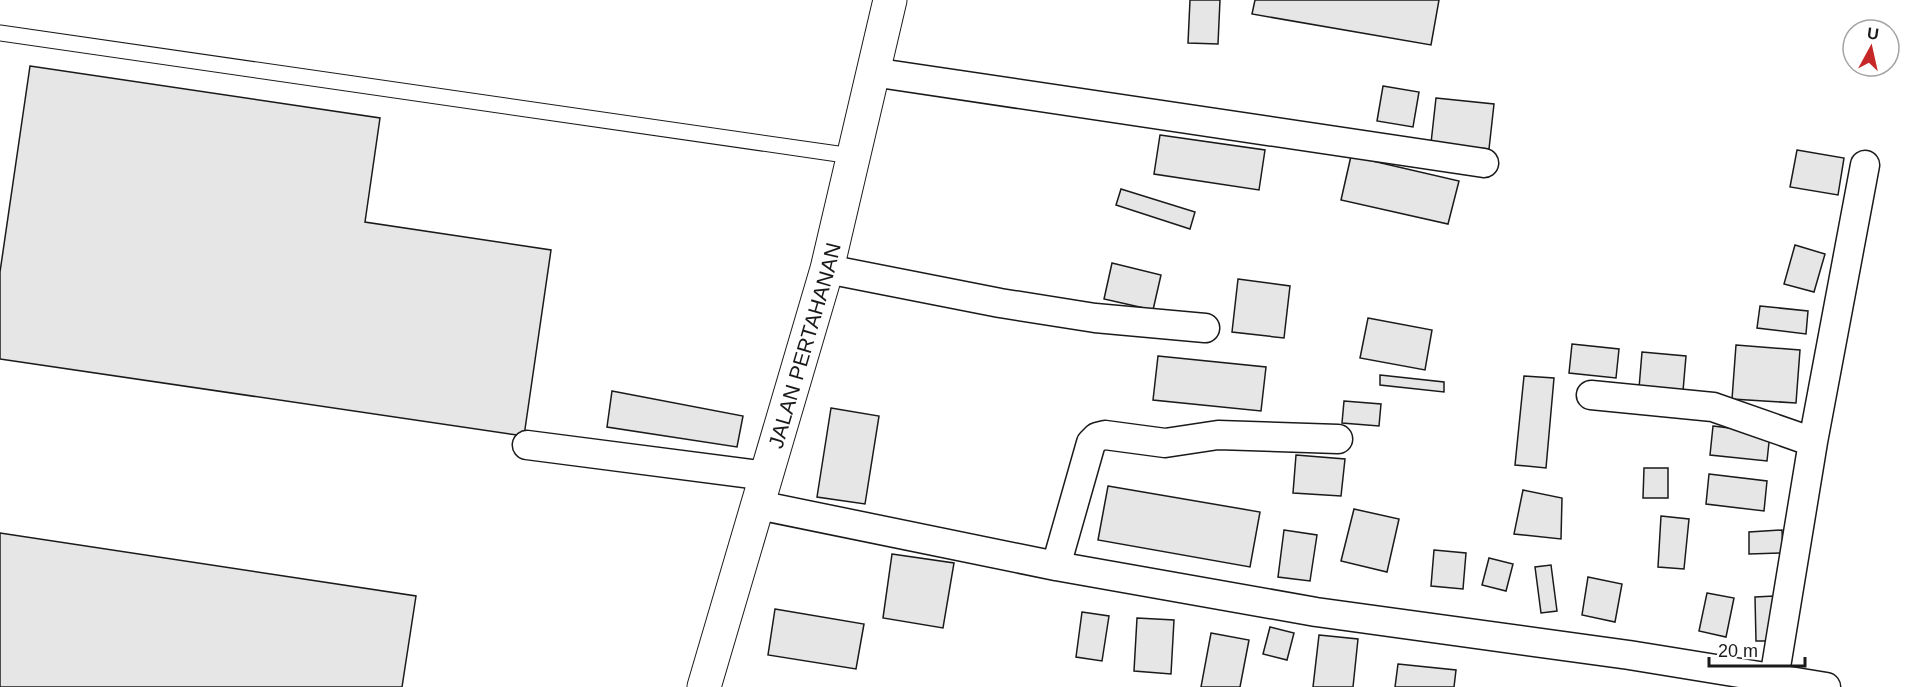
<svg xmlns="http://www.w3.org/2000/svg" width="1919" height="687" font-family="Arial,sans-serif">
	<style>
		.building { fill: #e6e6e6; stroke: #1a1a1a; stroke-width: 1.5 }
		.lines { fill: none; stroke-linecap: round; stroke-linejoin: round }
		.lane-casing { stroke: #1a1a1a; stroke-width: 17 }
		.street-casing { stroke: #1a1a1a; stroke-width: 31 }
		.primary-casing { stroke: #1a1a1a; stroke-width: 35 }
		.lane { stroke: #fff; stroke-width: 15 }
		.street { stroke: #fff; stroke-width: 28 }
		.primary { stroke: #fff; stroke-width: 33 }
		.labels { text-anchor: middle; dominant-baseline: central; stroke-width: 4.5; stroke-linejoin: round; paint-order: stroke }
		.street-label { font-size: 21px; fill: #1a1a1a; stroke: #fff }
	</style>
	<rect width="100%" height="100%" fill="#fff"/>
	<!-- building -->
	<path class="building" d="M1190 0H1220L1218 44 1188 43Z
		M1255 0H1439L1431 45 1252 14Z
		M30 66 380 118 365 222 551 250 524 436 0 359V272Z
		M1383 86 1419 92 1413 127 1377 121Z
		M1436 98 1494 104 1489 149 1431 143Z
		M1160 135 1265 150 1259 190 1154 174Z
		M1797 150 1844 158 1838 195 1790 187Z
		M1351 156 1459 181 1448 224 1341 200Z
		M1121 189 1195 212 1190 229 1116 205Z
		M1795 245 1825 254 1814 292 1784 284Z
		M1112 263 1161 275 1153 310 1104 299Z
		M1238 279 1290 286 1284 338 1232 332Z
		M1760 306 1808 311 1806 334 1757 328Z
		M1368 318 1432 330 1425 370 1360 358Z
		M1572 344 1619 349 1616 378 1569 373Z
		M1736 345 1800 350 1796 403 1732 399Z
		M1642 352 1686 356 1683 391 1639 388Z
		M1158 356 1266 367 1261 411 1153 400Z
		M1380 375 1444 382V392L1380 385Z
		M1524 376 1554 378 1546 468 1515 465Z
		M612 391 743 416 737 447 607 427Z
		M1344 401 1381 404 1379 426 1342 423Z
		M831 408 879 416 865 504 817 497Z
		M1713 426 1770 433 1767 461 1710 455Z
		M1296 455 1345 459 1341 496 1293 493Z
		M1644 468H1668V498H1643Z
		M1709 474 1767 481 1764 511 1706 504Z
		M1108 486 1260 512 1250 567 1098 540Z
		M1523 490 1562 498 1561 539 1514 534Z
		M1354 509 1399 519 1387 572 1341 561Z
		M1661 516 1689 519 1684 569 1658 567Z
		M1284 530 1317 535 1310 581 1278 577Z
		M1782 530 1783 553 1749 554V532Z
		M0 533 416 596 402 687H0Z
		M1434 550 1466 553 1463 589 1431 586Z
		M892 554 954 563 943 628 883 618Z
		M1489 558 1513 564 1506 591 1482 585Z
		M1551 565 1557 611 1541 613 1535 567Z
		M1588 577 1622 584 1615 622 1582 615Z
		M1707 593 1734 598 1726 637 1699 631Z
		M1774 596 1775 641H1756L1755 597Z
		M775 609 864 624 856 669 768 655Z
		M1082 612 1109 616 1102 661 1076 657Z
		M1137 618 1174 620 1171 674 1134 671Z
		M1270 627 1294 633 1287 660 1263 654Z
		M1211 633 1249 640 1240 687H1201Z
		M1319 635 1358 639 1353 687H1313Z
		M1398 664 1456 670 1454 687H1395Z"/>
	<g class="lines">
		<defs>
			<path id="lane" d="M0 33 852 156"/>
			<path id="street" d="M872 72 1484 163
				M827 269 1000 303 1095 318 1205 328
				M1591 395 1713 407 1813 442
				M527 445 766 476
				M758 505 1056 566 1316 612 1629 655 1826 687
				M1056 566 1091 443 1097 437 1105 435 1165 443 1218 435 1338 439
				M1774 679 1813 442 1865 165"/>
			<g id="primary">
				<path id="s1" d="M704 687 827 269 890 0"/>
			</g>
		</defs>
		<!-- lane casing -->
		<use href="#lane" class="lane-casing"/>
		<!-- street casing -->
		<use href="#street" class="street-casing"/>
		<!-- primary casing -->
		<use href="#primary" class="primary-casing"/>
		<!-- lane -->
		<use href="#lane" class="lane"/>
		<!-- street -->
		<use href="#street" class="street"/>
		<!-- primary -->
		<use href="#primary" class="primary"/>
	</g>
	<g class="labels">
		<!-- street labels -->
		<g class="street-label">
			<text stroke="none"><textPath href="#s1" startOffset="356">JALAN PERTAHANAN</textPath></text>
		</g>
	</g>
	<!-- north arrow -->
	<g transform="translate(1871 48) rotate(8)"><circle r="28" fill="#ffffff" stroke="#a3a3a3" stroke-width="1.5"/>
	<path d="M0-4.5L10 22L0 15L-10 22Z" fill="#c62828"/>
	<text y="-9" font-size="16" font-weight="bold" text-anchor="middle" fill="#1a1a1a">U</text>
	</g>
	<!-- scale -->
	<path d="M1709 657v9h96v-9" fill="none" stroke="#1a1a1a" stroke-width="3"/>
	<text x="1718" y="657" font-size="18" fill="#1a1a1a" stroke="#ffffff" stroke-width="4.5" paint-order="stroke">20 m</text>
</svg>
